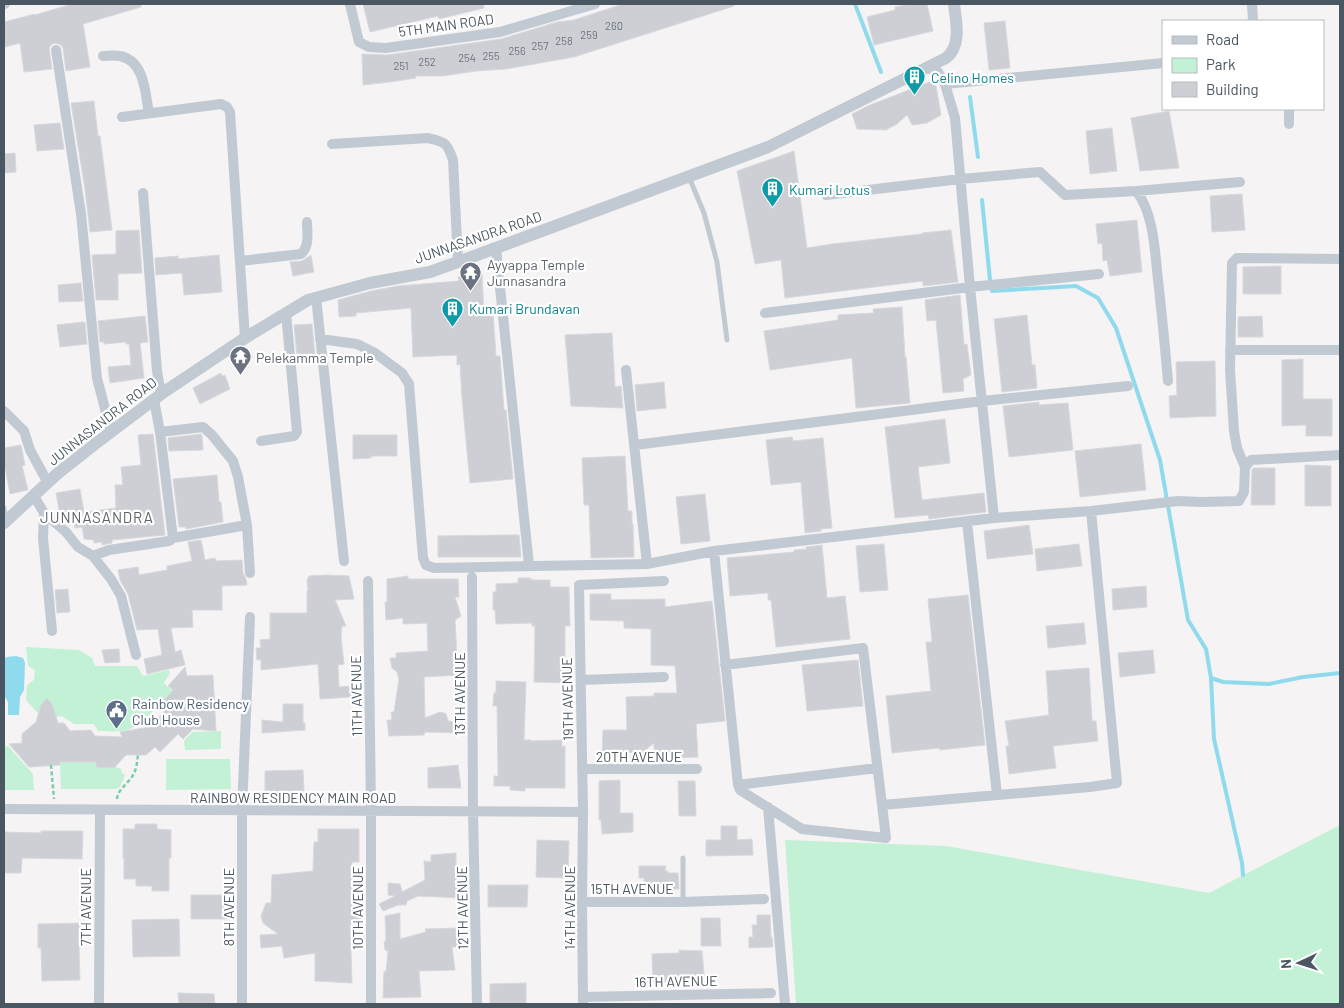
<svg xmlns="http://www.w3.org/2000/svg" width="1344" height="1008" font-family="Barlow,sans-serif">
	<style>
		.green { fill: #c3f1d5 }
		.water { fill: #90daee }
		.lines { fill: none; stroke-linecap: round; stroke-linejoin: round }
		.stream { stroke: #90daee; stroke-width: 4 }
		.building { fill: #cdcfd5; stroke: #d7d9de }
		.path { stroke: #7ad0a6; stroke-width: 2.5; stroke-dasharray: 4 2.5; stroke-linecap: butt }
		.service { stroke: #c1cad2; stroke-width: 5 }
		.minor { stroke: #c1cad2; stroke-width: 10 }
		.tertiary { stroke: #c1cad2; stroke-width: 12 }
		.labels { text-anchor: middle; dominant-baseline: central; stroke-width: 4.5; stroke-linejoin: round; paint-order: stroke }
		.number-label { font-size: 11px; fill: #6b747e }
		.street-label { font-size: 14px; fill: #4a5661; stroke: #fff }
		.culture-label { font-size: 14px; fill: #0d838f; stroke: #fff; text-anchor: start }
		.worship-label { font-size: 14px; fill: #5b616d; stroke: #fff; text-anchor: start }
		.service-label { font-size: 14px; fill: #4e5e75; stroke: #fff; text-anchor: start }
		.neighbourhood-label { font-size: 15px; letter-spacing: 1px; fill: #5f6368; stroke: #fff }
	</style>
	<rect width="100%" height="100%" fill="#f5f3f3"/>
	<!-- green -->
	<path class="green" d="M26 647 79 650 92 658 95 666H137L143 676 169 670 170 673 164 683 172 691C159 704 141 730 121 731 114 732 105 731 98 731L94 724H74L62 716 43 719 26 700 27 685 34 680 35 670 28 666Z
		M221 731V749L185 750 184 741 192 732Z
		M8 746 33 774 34 790H5L4 747Z
		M166 759H230L231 789 166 790Z
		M60 762H96V767H116L121 769 122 773 125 775 120 787 116 789H61Z
		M1340 825V1004H796L785 840 946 846 1209 893Z"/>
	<!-- water -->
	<path class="water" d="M16 656 23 658 25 663 24 690 20 697 19 715H8V702L4 695V660L6 657Z"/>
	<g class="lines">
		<!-- stream -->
		<path class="stream" d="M855 4 881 72
			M970 97 978 157
			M982 200 990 280
			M992 291 1076 286 1098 298 1116 328 1160 460 1188 620 1206 649 1211 678 1214 739 1242 863 1243 875
			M1211 678 1223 682 1269 684 1303 677 1340 673"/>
	</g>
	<!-- building -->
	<path class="building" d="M72 4H141V7L83 24 90 67 66 71 63 48 61 45 55 43 52 44 49 48 52 69 24 72 20 43 5 47 4 40V22L35 14V15Z
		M363 4H483L484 8 439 19 438 16 370 32Z
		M623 4H734V6L574 57 506 69 476 71 443 76H415L416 78 390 82 363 85 362 54 387 55 501 39 557 22 574 20Z
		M910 4H927L933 31 874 45 867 17 895 10V7Z
		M1005 21 1010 68 989 70 984 23Z
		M935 80 941 115 927 123 912 125 907 115 897 124 886 130 857 129 852 114 870 105Z
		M94 101 98 136H100L112 230 90 232 85 189 71 103Z
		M1169 111 1179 168 1140 171 1131 118Z
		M60 123 64 149 37 151 34 125Z
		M1112 128 1117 171 1090 174 1086 131Z
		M794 151 807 248 832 244 922 234V233L951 230 958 282 923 286V281L785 298 781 260 755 264 737 171Z
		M15 153 16 172 4 173V154Z
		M1242 194 1245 230 1212 232 1210 196Z
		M1137 220 1142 272 1110 276 1107 260 1103 261 1102 243 1098 244 1096 224Z
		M139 230 142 273 118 274V300H96L92 255 116 254V231Z
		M219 255 222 292 184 295 182 273 156 275 155 258 178 256V259Z
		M311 255 314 272 293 276 290 262 302 261Z
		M1281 266V294H1243V267Z
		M482 274 484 315 493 314 496 356H500L504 410H506L513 479 470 483 462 398 460 364 457 365V355L413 357 411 308 356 313V316L339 317 338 300 371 291 398 286 459 281 458 277Z
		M81 283 83 301 59 302 58 285Z
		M960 295 964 345 967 344 971 375 963 379 964 391 943 393 936 320 927 321 925 300Z
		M902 307 905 357H906L910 403 856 408 852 358 770 370 764 331 838 320V315L874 313 873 309Z
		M1027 315 1032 365H1035L1037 388 1002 392 994 319Z
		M145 316 148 342 140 343 144 378 110 383 108 367 131 365 129 344H126V342L104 344V342H100L98 321Z
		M1262 316 1263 337H1238V317Z
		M82 322H85L87 344 60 347 57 325Z
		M312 324 315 356H297L294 325Z
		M612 333 615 387 621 386 623 408 571 406 565 335Z
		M1303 359V399H1332V436H1306V425L1282 426V360Z
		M1215 361 1216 416 1170 418 1169 396 1177 395 1176 362Z
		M221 373 222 376 225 375 230 389 200 404 193 388Z
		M664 382 666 408 637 411 635 385Z
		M1039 402V405L1068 403 1073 450 1009 457 1003 406Z
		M945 419 950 463 918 467 922 500 984 493 986 512 929 519 928 515 895 518 885 427Z
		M153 434 165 535 112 540V543L102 545V542L94 543V540L84 539 82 527 75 528 74 524 70 525 69 514 60 515 56 493 80 489 84 512 116 508 115 485H123L121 467 141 465 138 435Z
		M201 434 202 436 203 450 169 451 168 438Z
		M353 435H397V456H371V458L353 459Z
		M792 437 793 441 823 438 832 528 821 529V531L805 533 801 482 771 485 766 440Z
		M1141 444 1146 490 1080 497 1075 451Z
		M21 445 25 465 22 466 28 490 10 494 4 462V448Z
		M625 456 628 511H632V524H633L634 557 591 558 589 505H584L582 458Z
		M1305 465 1331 466V506H1305Z
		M1253 468H1275V505H1251L1252 470Z
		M217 475 219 502H221L223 522 186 529V527H179L173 479Z
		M705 494 710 541 681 544 676 497Z
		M1029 525 1033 554 987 559 984 531Z
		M501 535H519L521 557H438V536Z
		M201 540 205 560 215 558 216 561 242 560 243 573 246 579 247 585 222 586V610H192L193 627 171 628 175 652 181 650 185 665 147 674 144 659 162 655 158 629 137 630 128 594 120 580 118 570 138 567 139 575 167 570V566L192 561 188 542Z
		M884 544 888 590 860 592 856 546Z
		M1079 544 1082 566 1037 571 1035 549Z
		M822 545 827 598 845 596 850 639 776 647 771 600H768V593L730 596 727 558 794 552V550L807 549 806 547Z
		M326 575 349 576 354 599 335 600 346 626H342L341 637 344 664 338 665 339 687 351 686 352 697 320 699 318 664 261 670V660H257L256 648H261L260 640 270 639V613H307V591L308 590 307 580 309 576Z
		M408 576V579H458L459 597H455L461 616 455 620 457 658 460 675 424 677 425 718 440 712 444 713 446 714 448 721 461 723V733L425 732 424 735 389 736 387 720H392L391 712H394L399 679 397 672 392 668 390 658H396V653L428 651 427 623 403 624V618L386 620 385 602H387V579Z
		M518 578H531V580H550V587H569L570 626H565V660H569L568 683 534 682 535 626H532V623L496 624 495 610H493V592H496V584L518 583Z
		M1146 586 1147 607 1113 610 1112 589Z
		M68 589 70 612 57 613 55 590Z
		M590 594H611V600L665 599V607L712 601 725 721 696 724 698 757 654 759V743L637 757 633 752 618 754V757H602L603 730H627L626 697 654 696V693H677L675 666 651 665V629L624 628V621L590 620Z
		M968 595 985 745 940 750 939 748 892 753 886 696 931 691 926 642H932L928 599Z
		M1084 623 1086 644 1048 648 1046 626Z
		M119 649 120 662 105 663 102 650Z
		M1153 650 1155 673 1120 677 1118 653Z
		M858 660 863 706 807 711 802 665Z
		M185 667 187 676 213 675 216 731 193 729 183 739 178 734 160 752 155 747 146 755H126L114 768 96 767V762H60V765L29 767 9 744 22 743V734L36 722 41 705 47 698 52 704 58 723H64L70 731 91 730 95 736 122 737 120 732 150 727 169 706 164 700 173 690 168 686Z
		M1089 668 1092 721H1096L1098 741 1053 746 1056 768 1009 774 1006 746H1009L1005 721 1049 715 1046 671Z
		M496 681 526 682 524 740H531V741L562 740V747L565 746V788H525V791L510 790V786H494V776H498L497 706H493L494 693H496Z
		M283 704H303V723H305V730L262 733V720L283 722Z
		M458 765 461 788H428V768Z
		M303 770 304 791 265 792V771Z
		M620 780V813H633V832L602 834 601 820H599V781Z
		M678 781H695L696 816H679Z
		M135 824H157V829L171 830V858H169V891H152V886H136V879H124V858H123V829H135Z
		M721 826H737V840L752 839 753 855 706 856V840H721Z
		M318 829H359V862H352V899H361V924H350L352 983 315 981V953L284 958 282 946 261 948 260 935 278 934 263 923 261 916 266 903H271L272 875 313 871 314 842H318Z
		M41 831H83L82 859 22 858 21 873H4V832L41 833Z
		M537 840 569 841 568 878 536 877Z
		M456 853V879H458L461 898 418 896 407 901 406 905H398L383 911 379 904 395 896 388 895V883L400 884 402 892 425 880 424 861 431 862V855Z
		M639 866H666L665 871H668V873H678L679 889H649V882H644V878H639Z
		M488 885H528L527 907H488Z
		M191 895H227V919H191Z
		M400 913V939L426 932 425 929 458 928V947H452L455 970 419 971 421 997 383 998 384 971 386 972 388 951 385 950 384 943 386 939 385 916Z
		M757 915H770L771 937H772L773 947 749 948V937H753L752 925H757Z
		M701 918H720L721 946H701Z
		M179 919 180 956 133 957 132 920Z
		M81 923V948H79L80 980 42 981 41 948H38V924Z
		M679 950 702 951 705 985H693L692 981 653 982 652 954 679 953Z
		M526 983V1004H490V984Z
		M178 993 214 994 215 1004H179Z"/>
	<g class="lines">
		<!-- path -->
		<path class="path" d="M51 765 54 799
			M117 799C117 790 129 783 133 775 137 769 137 761 138 755"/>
		<!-- service -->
		<path class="service" d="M689 177 704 213 717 262 727 340
			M4 508 5 518
			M683 858V902"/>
		<!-- minor -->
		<path class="minor" d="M4 4H5
			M350 4 359 42 369 47 386 48 500 32 595 4
			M1252 4 1253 21
			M56 50 81 214 97 378 111 432
			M103 56C108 56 115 55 120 56 145 61 145 93 149 113
			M928 68 938 72 945 84 955 118 970 287 994 518 1091 511 1178 501 1201 502 1239 501 1244 492 1245 467 1251 460 1340 455
			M945 84 1163 63
			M1289 109V124
			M122 117 221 104 227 107 230 112 245 338
			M332 144 428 138C445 142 447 142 453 160L458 262
			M1136 191C1154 212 1155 254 1158 280 1162 314 1165 348 1168 381
			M143 193 157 371 161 394
			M826 195 960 179 1040 172 1065 195 1136 191 1240 182
			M496 249 529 565
			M240 261 301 254C310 246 307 233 307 222
			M316 297 344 561
			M765 313 970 287 1099 274
			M320 339 357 344 375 353 402 373 409 384 423 558 426 565 434 568 647 564 714 551 994 518
			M1230 350H1340
			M626 370 647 564
			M154 400 160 432 173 538 247 525
			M4 411 24 431 30 450 48 483
			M160 432 203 427 212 435 233 461 238 477 247 525 250 573
			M261 441 294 436 297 432 286 313
			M635 445 982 401 1128 386
			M1245 467 1237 448 1234 431 1230 370 1232 263 1237 258 1340 259
			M34 496 44 513 66 532 78 547 93 556 111 579 121 596 136 655
			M44 513 43 538 52 631
			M967 522 997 795
			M714 551 738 785 740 790 802 829 886 838 863 648 725 665
			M93 556 109 550 169 541 173 538
			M472 577 473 811 477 1004
			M368 581 371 811V1004
			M581 680 664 677
			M582 769H697
			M738 785 877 768
			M882 805 1090 787 1117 783 1091 511
			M768 807 785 1004
			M4 809 583 812
			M582 902H683L764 899
			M583 997 771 993
			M99 1004 100 810
			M242 1004V810L250 617
			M583 1004 582 902 583 812 579 585 664 581"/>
		<!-- tertiary -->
		<path class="tertiary" d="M4 523 57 474 95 444 164 392 245 338 308 300 370 283 430 272 477 255 768 147 946 58C962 46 956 21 954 4"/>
	</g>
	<!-- icons -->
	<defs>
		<symbol id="building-pin" viewBox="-11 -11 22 30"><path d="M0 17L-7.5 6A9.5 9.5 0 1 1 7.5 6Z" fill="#0f9aa8" stroke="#fff"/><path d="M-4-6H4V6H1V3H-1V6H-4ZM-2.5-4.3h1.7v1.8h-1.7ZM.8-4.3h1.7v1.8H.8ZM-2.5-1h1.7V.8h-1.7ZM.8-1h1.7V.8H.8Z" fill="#fff"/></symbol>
		<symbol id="temple-pin" viewBox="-11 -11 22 30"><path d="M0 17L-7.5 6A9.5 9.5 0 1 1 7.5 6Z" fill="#6b7280" stroke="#fff"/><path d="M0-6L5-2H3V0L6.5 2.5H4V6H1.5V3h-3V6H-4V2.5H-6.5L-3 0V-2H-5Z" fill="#fff"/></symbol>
		<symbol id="civic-pin" viewBox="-11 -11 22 30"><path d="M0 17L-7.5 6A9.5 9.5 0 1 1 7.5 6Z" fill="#5c6f8a" stroke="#fff"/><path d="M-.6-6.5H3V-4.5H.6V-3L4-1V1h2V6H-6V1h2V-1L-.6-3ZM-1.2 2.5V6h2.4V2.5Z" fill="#fff"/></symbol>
	</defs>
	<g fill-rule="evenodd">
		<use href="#building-pin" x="902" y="64" width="25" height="34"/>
		<use href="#building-pin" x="760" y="176" width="25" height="34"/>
		<use href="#temple-pin" x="458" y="260" width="25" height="34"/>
		<use href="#building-pin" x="440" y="296" width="25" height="34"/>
		<use href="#temple-pin" x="228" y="344" width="25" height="34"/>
		<use href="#civic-pin" x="104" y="698" width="25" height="34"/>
	</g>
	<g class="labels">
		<!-- number labels -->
		<g class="number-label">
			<text x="614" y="25">260</text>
			<text x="589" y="34">259</text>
			<text x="564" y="40">258</text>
			<text x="540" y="45">257</text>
			<text x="517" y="50">256</text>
			<text x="491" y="55">255</text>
			<text x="467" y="57">254</text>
			<text x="427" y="61">252</text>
			<text x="401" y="65">251</text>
		</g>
		<!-- street labels -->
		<g class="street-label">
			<text transform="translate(446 25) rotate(-8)">5TH MAIN ROAD</text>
			<text transform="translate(478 237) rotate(-19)">JUNNASANDRA ROAD</text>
			<text transform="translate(102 421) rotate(-38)">JUNNASANDRA ROAD</text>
			<text transform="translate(459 694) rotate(-90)">13TH AVENUE</text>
			<text transform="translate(356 696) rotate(-91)">11TH AVENUE</text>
			<text transform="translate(567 699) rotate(-91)">19TH AVENUE</text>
			<text x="639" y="756">20TH AVENUE</text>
			<text x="293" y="797">RAINBOW RESIDENCY MAIN ROAD</text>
			<text x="632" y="888">15TH AVENUE</text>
			<text transform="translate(85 907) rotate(-90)">7TH AVENUE</text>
			<text transform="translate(228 907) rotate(-90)">8TH AVENUE</text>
			<text transform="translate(357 908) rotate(-90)">10TH AVENUE</text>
			<text transform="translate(462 908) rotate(-91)">12TH AVENUE</text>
			<text transform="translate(569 908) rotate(-90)">14TH AVENUE</text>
			<text transform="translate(676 981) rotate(-1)">16TH AVENUE</text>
		</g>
		<!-- culture labels -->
		<g class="culture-label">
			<text x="931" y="77">Celino Homes</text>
			<text x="789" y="189">Kumari Lotus</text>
			<text x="469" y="308">Kumari Brundavan</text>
		</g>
		<!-- worship labels -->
		<g class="worship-label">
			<text x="487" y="264">Ayyappa Temple<tspan x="487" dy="16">Junnasandra</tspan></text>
			<text x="256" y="357">Pelekamma Temple</text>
		</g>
		<!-- service labels -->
		<g class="service-label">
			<text x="132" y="703">Rainbow Residency<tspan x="132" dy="16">Club House</tspan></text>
		</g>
		<!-- neighbourhood labels -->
		<g class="neighbourhood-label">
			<text x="97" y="517">JUNNASANDRA</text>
		</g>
	</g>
	<!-- border -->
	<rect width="1344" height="1008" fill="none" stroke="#4a5661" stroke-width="10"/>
	<!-- legend -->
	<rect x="1162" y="20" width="162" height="90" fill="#ffffff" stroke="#b7bbc0"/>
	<rect x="1172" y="36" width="25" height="8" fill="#c1cad2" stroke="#b7bbc0"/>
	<text x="1206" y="45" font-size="15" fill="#4a5661">Road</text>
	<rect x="1172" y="58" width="25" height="15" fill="#c3f1d5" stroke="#b7bbc0"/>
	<text x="1206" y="70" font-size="15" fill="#4a5661">Park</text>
	<rect x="1172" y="82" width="25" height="15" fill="#cdcfd5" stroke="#b7bbc0"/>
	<text x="1206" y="95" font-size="15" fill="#4a5661">Building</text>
	<!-- north arrow -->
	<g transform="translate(1299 963) rotate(266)" stroke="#ffffff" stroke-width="4" paint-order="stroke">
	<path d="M0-4L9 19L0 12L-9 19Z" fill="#4a5661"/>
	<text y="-8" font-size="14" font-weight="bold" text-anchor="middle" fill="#4a5661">N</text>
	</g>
</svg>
